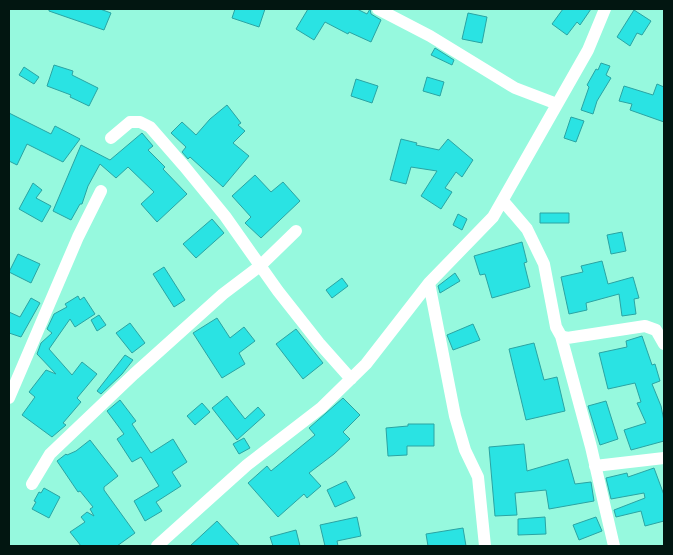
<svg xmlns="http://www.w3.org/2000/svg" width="673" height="555" font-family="'Fira Sans Condensed',sans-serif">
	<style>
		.building { fill: #2ae3e3; stroke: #2aa4a3 }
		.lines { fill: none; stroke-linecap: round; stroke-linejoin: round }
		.minor { stroke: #fff; stroke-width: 12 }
	</style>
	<rect width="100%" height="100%" fill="#96f9de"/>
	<!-- building -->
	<path class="building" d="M49 9H100L111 13 104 30 49 11Z
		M235 9H265L259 27 232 18Z
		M308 9H357L367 14 370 9 371 14 381 20 371 42 349 32 348 34 325 22 314 40 296 29Z
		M563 9H591L580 25 577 22 567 35 552 24Z
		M634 10 651 21 642 35 637 33 630 46 617 37Z
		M468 13 487 17 482 43 462 39Z
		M435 48 454 60 452 65 431 55Z
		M601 63 610 66 606 75 611 78 597 101 593 114 581 110 589 87 587 85 596 69 598 70Z
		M54 65 73 71 72 75 98 88 89 106 70 97 71 95 47 86Z
		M24 67 39 77 34 84 19 75Z
		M427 77 444 82 440 96 423 91Z
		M356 79 378 86 372 103 351 96Z
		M657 84 664 87V122L630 110 632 104 619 101 624 86 653 95Z
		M227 105 241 123 238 125 245 131 233 143 249 156 223 187 190 157 188 159 182 152 186 147 171 133 182 122 196 135 210 119Z
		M9 113 51 134 55 126 80 139 63 162 27 144 17 165 9 161Z
		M571 117 584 121 576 142 564 138Z
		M142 133 153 146 148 150 165 167 163 169 187 194 157 222 141 204 154 192 128 167 116 178 100 164 88 186 82 204H80L71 220 53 211 81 145 110 160Z
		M401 139 417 143 416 145 439 150 448 139 473 160 462 177 456 172 445 188 452 192 441 209 421 196 437 171 411 167 406 184 390 180Z
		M255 175 271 192 283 182 300 201 261 238 245 223 251 217 232 196Z
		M33 183 42 190 36 198 51 206 42 222 19 209Z
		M540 213H569V223H540Z
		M458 214 467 219 462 230 453 225Z
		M212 219 224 233 196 258 183 244Z
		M622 232 626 251 611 254 607 235Z
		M522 242 527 262 524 263 530 287 492 298 485 274 480 275 474 256Z
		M18 254 40 264 31 283 9 272Z
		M602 261 608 284 633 277 639 298 634 299 636 314 622 316 619 294 586 303 587 310 569 314 561 277 583 272 581 266Z
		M164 267 185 300 174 307 153 274Z
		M455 273 460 281 440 293 438 286Z
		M342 278 348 286 332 298 326 290Z
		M78 296 80 300 84 297 95 314 75 327 70 319 49 349 72 375 82 362 97 374 77 398 81 402 63 423 66 425 52 437 22 415 35 397 29 392 46 370 56 374 37 354 41 343 52 333 47 329 54 314 67 307 65 304Z
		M31 298 40 303 21 337 9 333V312L20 317Z
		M99 315 106 325 97 331 91 320Z
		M217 318 230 338 244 327 255 341 239 353 245 364 222 378 193 333Z
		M130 323 145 343 132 353 116 333Z
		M473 324 480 340 453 350 447 335Z
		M296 329 323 363 303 379 276 344Z
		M642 336 652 365 655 364 660 381 652 384 661 406 664 421V441L631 450 624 430 646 423 637 403 641 402 635 383 608 389 599 353 627 347 626 341Z
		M534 343 544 380 557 377 565 411 526 420 509 349Z
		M125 355 133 360 122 374 101 394 97 391Z
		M227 396 245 419 258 407 265 415 237 440 212 408Z
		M343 398 360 415 343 432 350 439 334 454 309 473 321 486 307 498 304 494 278 517 248 483 267 466 271 471 315 435 309 428Z
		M120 400 136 421 132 424 151 453 173 439 187 462 172 472 181 486 156 502 162 511 145 521 134 501 159 486 141 457 132 462 117 439 124 434 107 411Z
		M606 401 618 439 600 445 588 406Z
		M202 403 210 412 195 425 187 416Z
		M408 424H434V446H407V455L388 456 386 428 408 426Z
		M244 438 250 448 239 454 233 444Z
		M90 440 118 476 104 487V490L135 533 117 546H81L70 532 85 522 81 517 87 512 94 516 90 509 93 507 80 491 78 492 57 461 66 454 67 455 76 451Z
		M524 444 527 471 568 459 575 484 591 482 594 501 549 509 546 490 515 493 517 515 495 516 489 447Z
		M654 468 664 495V521L645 526 641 511 616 517 614 510 645 498 644 493 611 499 606 478 627 473 628 477Z
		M346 481 355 498 335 507 327 490Z
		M44 488 60 497 49 518 32 509 36 502 34 501 39 492 41 493Z
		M357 517 361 536 337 541 338 546H325L320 525Z
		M545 517 546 534 518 535V519Z
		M596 517 602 531 579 540 573 525Z
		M217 521 240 546H190Z
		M463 528 466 546H428L426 534Z
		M296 530 300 546H273L270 537Z"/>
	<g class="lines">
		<!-- minor -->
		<path class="minor" d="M378 9 430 36 515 88 557 104
			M111 138 130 122H140L150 127 184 166 225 216 278 291 319 343 351 379
			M503 201 527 229 544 264 556 327 561 336 567 338 645 326 656 330 664 344
			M429 283 455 416 465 450 478 477 485 546
			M561 336 591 447 614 546
			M9 398 78 237 101 191
			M595 466 664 458
			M32 484 50 454 134 374 223 294 260 266 296 231
			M157 546 247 465 321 408 366 364 429 283 493 217 588 50 605 9"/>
	</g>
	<!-- border -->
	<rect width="673" height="555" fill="none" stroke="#021611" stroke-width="20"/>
</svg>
